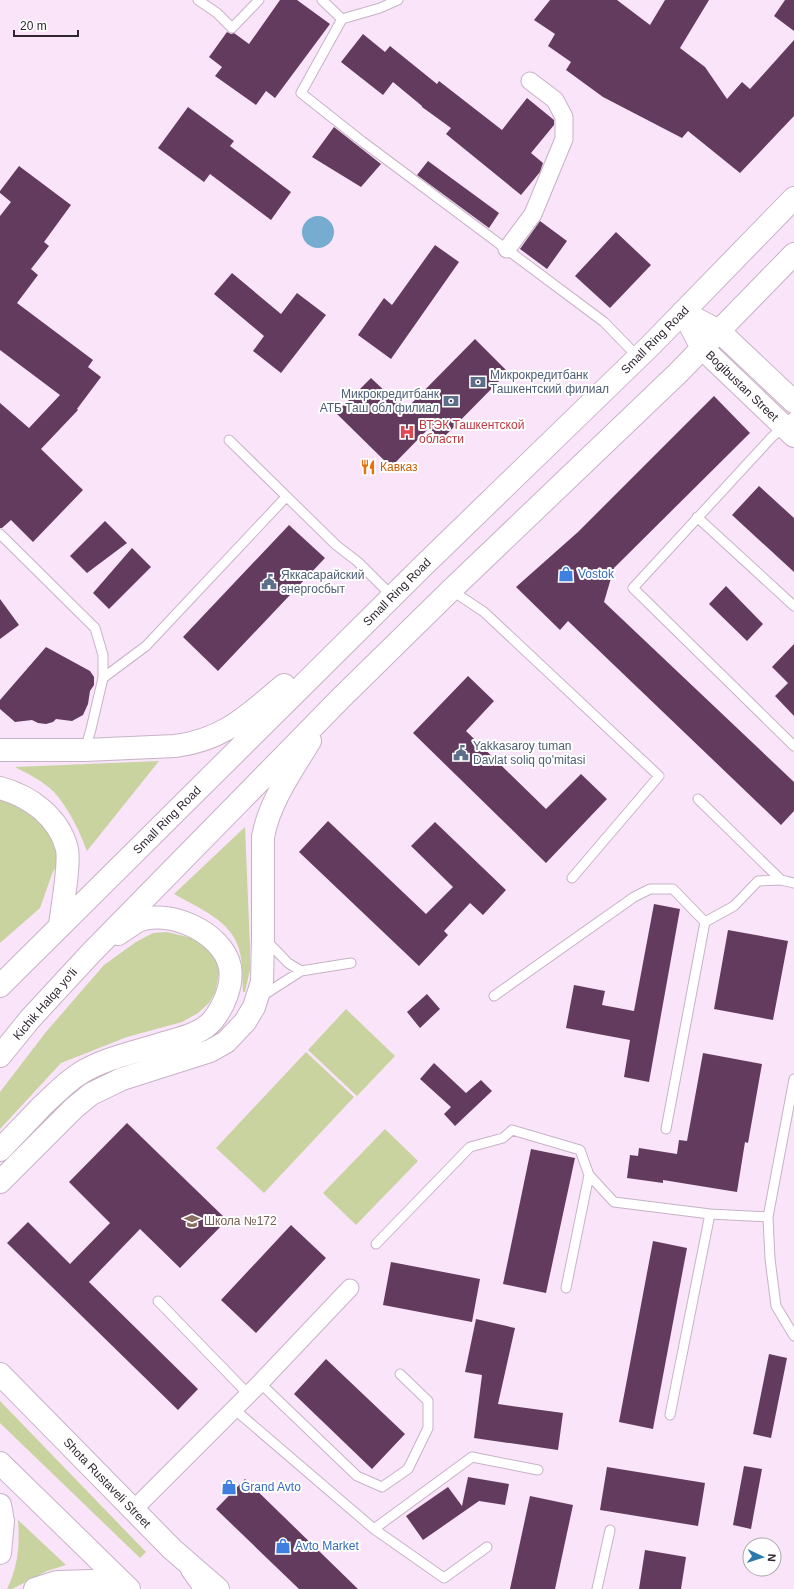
<svg xmlns="http://www.w3.org/2000/svg" width="794" height="1589" font-family="Helvetica,sans-serif">
	<style>
		.green { fill: #c8d39f }
		.water { fill: #76acd0 }
		.building { fill: #633b5f }
		.lines { fill: none; stroke-linecap: round; stroke-linejoin: round }
		.service-casing { stroke: #c7b2c6; stroke-width: 11 }
		.minor-casing { stroke: #c7b2c6; stroke-width: 19 }
		.tertiary-casing { stroke: #c7b2c6; stroke-width: 24 }
		.primary-casing { stroke: #c7b2c6; stroke-width: 24 }
		.trunk-casing { stroke: #c7b2c6; stroke-width: 24 }
		.service { stroke: #fff; stroke-width: 9 }
		.minor { stroke: #fff; stroke-width: 17 }
		.tertiary { stroke: #fff; stroke-width: 22 }
		.primary { stroke: #fff; stroke-width: 22 }
		.trunk { stroke: #fff; stroke-width: 22 }
		.labels { text-anchor: middle; dominant-baseline: central; stroke-width: 4; stroke-linejoin: round; paint-order: stroke }
		.street-label { font-size: 12px; fill: #2f272f; stroke: #fff }
		.service-label { font-size: 12px; fill: #4e5e75; stroke: #fff; text-anchor: start }
		.health-label { font-size: 12px; fill: #be3a42; stroke: #fff; text-anchor: start }
		.food-label { font-size: 12px; fill: #c56008; stroke: #fff; text-anchor: start }
		.shop-label { font-size: 12px; fill: #366cbe; stroke: #fff; text-anchor: start }
		.education-label { font-size: 12px; fill: #785e54; stroke: #fff; text-anchor: start }
	</style>
	<rect width="100%" height="100%" fill="#fae4f9"/>
	<!-- green -->
	<path class="green" d="M159 761 87 851C79 830 69 809 54 792 43 781 28 774 15 767Z
		M0 799 22 805 53 835 58 858 56 866 52 874 40 908 0 943Z
		M245 827 250 947V970L245 992H243C242 978 243 962 239 949 231 920 198 908 174 894Z
		M167 932 192 938 203 944 213 953 218 964 219 974 215 993 209 1003 198 1013 182 1022 127 1037 61 1063 0 1129V1092L46 1032 104 965 136 942 153 933Z
		M346 1009 395 1056 357 1096 308 1050Z
		M306 1052 354 1097 264 1193 216 1148Z
		M385 1129 418 1161 356 1225 323 1193Z
		M0 1401 146 1552 140 1558 0 1423Z
		M18 1520 66 1565 47 1571 12 1589H7C18 1567 20 1544 18 1520Z"/>
	<!-- water -->
	<path class="water" d="M302 232a16 16 0 1 1 32 0a16 16 0 1 1-32 0Z"/>
	<!-- building -->
	<path class="building" d="M280 0H297L330 24 275 98 266 91 256 105 215 76 222 67 209 57 227 32 231 34 234 33 249 44Z
		M550 0H617L650 25 665 0H709L680 48 705 67 727 99 742 82 750 89 794 40V116L740 173 688 131 682 138 603 97 566 70 571 62 548 46 555 34 534 20Z
		M785 0H794V31L774 16Z
		M363 34 385 52 390 46 437 84 439 81 502 130 527 98 554 120V125L531 153 543 163 540 172 521 195 446 134 451 128 422 107V106L393 82 383 95 341 62Z
		M188 107 234 141 230 146 291 192 271 220 210 174 204 182 158 148Z
		M334 127 381 164 361 187 312 157Z
		M428 161 499 213 489 228 417 175Z
		M19 166 71 205 44 242 49 246 31 269 38 275 17 303 93 360 88 367 101 377 77 409 78 410 41 449 83 490 33 542 11 520 2 528H0V403L29 428 60 395 0 350V216L11 202 0 193V191Z
		M540 221 567 241 547 269 520 249Z
		M616 232 651 265 610 308 575 276Z
		M435 245 459 262 391 359 358 335 384 298 392 305Z
		M232 273 281 314 297 293 326 315 281 373 253 351 264 336 214 294Z
		M475 339 508 372 441 440 429 428 391 467 336 413 371 378 405 410Z
		M714 396 750 433 614 568 604 602 794 782V811L781 825 568 621 560 630 516 587 578 532Z
		M759 486 794 518V572L732 515Z
		M105 521 127 543 87 573 70 556Z
		M289 525 325 558 218 671 183 637Z
		M132 548 151 567 109 609 93 593Z
		M726 586 763 624 747 641 709 604Z
		M0 599 19 625 0 639Z
		M794 644V716L775 696 788 683 772 667Z
		M46 647 90 671 94 677V685L90 691 88 704 83 715 72 721 56 719 53 722 46 724 38 723 32 720 15 722 0 709V700Z
		M468 676 494 701 466 731 546 809 581 774 607 799 546 863 413 733Z
		M328 821 426 914 453 887 411 846 435 822 506 890 483 915 470 903 444 931 448 935 419 966 299 852Z
		M654 904 680 909 649 1082 624 1077 630 1040 566 1028 574 985 605 991 602 1005 634 1011Z
		M728 930 788 941 773 1020 714 1009Z
		M427 994 440 1009 420 1028 407 1012Z
		M703 1053 762 1064 748 1143 745 1142 737 1192 663 1180V1183L627 1178 630 1155 638 1156 639 1148 677 1154 679 1140 687 1141Z
		M434 1063 466 1093 481 1080 492 1091 455 1126 444 1114 451 1107 420 1079Z
		M127 1123 227 1220 180 1268 140 1229 89 1282 198 1389 178 1410 7 1243 28 1222 70 1264 110 1223 69 1182Z
		M531 1149 575 1158 546 1293 503 1284Z
		M291 1225 326 1258 256 1333 221 1300Z
		M653 1241 687 1248 653 1429 619 1422Z
		M391 1262 480 1279 472 1322 383 1305Z
		M476 1319 515 1328 498 1404 563 1413 558 1450 474 1438 482 1375 465 1372Z
		M769 1354 787 1358 771 1438 753 1434Z
		M326 1359 405 1434 372 1469 294 1394Z
		M744 1466 762 1469 751 1529 733 1525Z
		M607 1467 705 1483 698 1526 600 1510Z
		M468 1477 509 1484 505 1505 479 1501 423 1540 406 1516 448 1487 462 1506Z
		M245 1479 358 1589H299L216 1509Z
		M530 1496 573 1505 555 1589H510Z
		M645 1550 686 1557 681 1589H639Z"/>
	<g class="lines">
		<defs>
			<path id="service" d="M198 0 217 13 232 28 259 0
				M322 0 342 19 301 93 363 142 604 322 638 357
				M342 19 380 8 398 0
				M794 416 771 438 633 588 794 746
				M229 440 336 545 358 562 392 596
				M697 517 794 606
				M0 534 95 628 103 655V678L91 729 85 750
				M451 590 484 612 659 776 572 878
				M103 678 146 646 286 497
				M698 799 781 880
				M266 940 288 963 301 971
				M262 996 301 971 351 963
				M494 996 634 897 650 889H673L705 922
				M794 1079 768 1217 770 1259 776 1306 794 1336
				M666 1129 705 922 734 906 758 881 781 880 794 883
				M376 1244 470 1147 503 1138 512 1130 580 1150 589 1175 614 1202 710 1214 768 1217
				M566 1288 589 1175
				M158 1301 249 1395
				M260 1383 357 1476 382 1487 408 1469 428 1428V1401L400 1374
				M234 1409 374 1529 444 1578 487 1547
				M670 1415 710 1214
				M374 1529 472 1457 538 1470
				M186 1572 198 1589
				M597 1589 610 1530"/>
			<path id="minor" d="M507 249 533 214 564 139V117L555 100 530 81
				M133 1510 260 1383 350 1288"/>
			<path id="tertiary" d="M683 312 702 348 794 436
				M683 312 719 331 794 402"/>
			<path id="primary" d="M0 1374 172 1549 218 1589
				M0 1463 129 1589"/>
			<path id="trunk" d="M0 750H85L175 746C224 740 248 715 284 685
				M0 788C30 796 59 817 67 849 70 866 62 907 60 925
				M0 986 422 567 651 345 794 198
				M0 1056 30 1019 91 953 341 698 451 590 678 373 794 254
				M0 1150C14 1135 28 1121 42 1106 54 1095 65 1083 79 1074 104 1058 136 1052 164 1043 180 1038 202 1034 213 1020 224 1006 233 985 230 967 223 932 167 907 136 922 130 926 124 930 118 934
				M0 1182 74 1108 91 1094 122 1079 210 1051 226 1042 245 1022 254 1007 262 982 263 938V837C269 803 292 770 310 741
				M0 1505 3 1521 0 1553
				M35 1589 57 1582 93 1581 126 1589"/>
		</defs>
		<!-- service casing -->
		<use href="#service" class="service-casing"/>
		<!-- minor casing -->
		<use href="#minor" class="minor-casing"/>
		<!-- tertiary casing -->
		<use href="#tertiary" class="tertiary-casing"/>
		<!-- primary casing -->
		<use href="#primary" class="primary-casing"/>
		<!-- trunk casing -->
		<use href="#trunk" class="trunk-casing"/>
		<!-- service -->
		<use href="#service" class="service"/>
		<!-- minor -->
		<use href="#minor" class="minor"/>
		<!-- tertiary -->
		<use href="#tertiary" class="tertiary"/>
		<!-- primary -->
		<use href="#primary" class="primary"/>
		<!-- trunk -->
		<use href="#trunk" class="trunk"/>
	</g>
	<!-- icons -->
	<defs>
		<symbol id="bank-bare" viewBox="-9 -9 18 18"><path d="M-6-4H6V4H-6ZM0-2.3a2.3 2.3 0 1 0 0 4.6a2.3 2.3 0 1 0 0-4.6Z" fill="#5c6f8a" stroke="#fff" stroke-width="2.5" paint-order="stroke"/></symbol>
		<symbol id="hospital-bare" viewBox="-9 -9 18 18"><path d="M-5-5h3v3.5h4V-5h3V5h-3V1.5h-4V5h-3Z" fill="#e0444e" stroke="#fff" stroke-width="2.5" paint-order="stroke"/></symbol>
		<symbol id="restaurant-bare" viewBox="-9 -9 18 18"><path d="M-5-6h1v4h1v-4h1v4h1v-4h1v5L-1.5 .5V6h-2V.5L-5-1ZM5-6V6H3V1.5H1.5Q1.5-4 5-6Z" fill="#e8710a" stroke="#fff" stroke-width="2.5" paint-order="stroke"/></symbol>
		<symbol id="shop-bare" viewBox="-9 -9 18 18"><path d="M-5-2.5h2.3a2.7 3.5 0 0 1 5.4 0H5L5.5 6h-11ZM-1.5-2.5h3a1.5 2.3 0 0 0-3 0Z" fill="#3f7fe0" stroke="#fff" stroke-width="2.5" paint-order="stroke"/></symbol>
		<symbol id="civic-bare" viewBox="-9 -9 18 18"><path d="M-.6-6.5H3V-4.5H.6V-3L4-1V1h2V6H-6V1h2V-1L-.6-3ZM-1.2 2.5V6h2.4V2.5Z" fill="#5c6f8a" stroke="#fff" stroke-width="2.5" paint-order="stroke"/></symbol>
		<symbol id="school-bare" viewBox="-9 -9 18 18"><path d="M0-5L7-2L0 1L-7-2ZM-4 1L0 2.5L4 1V4Q0 6-4 4Z" fill="#8d6e63" stroke="#fff" stroke-width="2.5" paint-order="stroke"/></symbol>
	</defs>
	<g fill-rule="evenodd">
		<use href="#bank-bare" x="467" y="371" width="22" height="22"/>
		<use href="#bank-bare" x="440" y="390" width="22" height="22"/>
		<use href="#hospital-bare" x="396" y="421" width="22" height="22"/>
		<use href="#restaurant-bare" x="357" y="456" width="22" height="22"/>
		<use href="#shop-bare" x="555" y="563" width="22" height="22"/>
		<use href="#civic-bare" x="258" y="571" width="22" height="22"/>
		<use href="#civic-bare" x="450" y="742" width="22" height="22"/>
		<use href="#school-bare" x="181" y="1210" width="22" height="22"/>
		<use href="#shop-bare" x="218" y="1476" width="22" height="22"/>
		<use href="#shop-bare" x="272" y="1535" width="22" height="22"/>
	</g>
	<g class="labels">
		<!-- street labels -->
		<g class="street-label">
			<text transform="translate(655 340) rotate(-45)">Small Ring Road</text>
			<text transform="translate(742 386) rotate(44)">Bogibustan Street</text>
			<text transform="translate(397 592) rotate(-45)">Small Ring Road</text>
			<text transform="translate(167 820) rotate(-45)">Small Ring Road</text>
			<text transform="translate(45 1004) rotate(-49)">Kichik Halqa yo'li</text>
			<text transform="translate(107 1483) rotate(46)">Shota Rustaveli Street</text>
		</g>
		<!-- service labels -->
		<g class="service-label">
			<text x="490" y="375">Микрокредитбанк<tspan x="490" dy="14">Ташкентский филиал</tspan></text>
			<text x="439" y="394" text-anchor="end">Микрокредитбанк<tspan x="439" dy="14">АТБ Таш обл филиал</tspan></text>
			<text x="281" y="575">Яккасарайский<tspan x="281" dy="14">энергосбыт</tspan></text>
			<text x="473" y="746">Yakkasaroy tuman<tspan x="473" dy="14">Davlat soliq qo'mitasi</tspan></text>
		</g>
		<!-- health labels -->
		<g class="health-label">
			<text x="419" y="425">ВТЭК Ташкентской<tspan x="419" dy="14">области</tspan></text>
		</g>
		<!-- food labels -->
		<g class="food-label">
			<text x="380" y="467">Кавказ</text>
		</g>
		<!-- shop labels -->
		<g class="shop-label">
			<text x="578" y="574">Vostok</text>
			<text x="241" y="1487">Grand Avto</text>
			<text x="295" y="1546">Avto Market</text>
		</g>
		<!-- education labels -->
		<g class="education-label">
			<text x="204" y="1221">Школа №172</text>
		</g>
	</g>
	<!-- north arrow -->
	<g transform="translate(762 1557) rotate(94)"><circle r="19" fill="#ffffff" stroke="#aca9ac"/>
	<path d="M0-3L7 15L0 10L-7 15Z" fill="#2979aa"/>
	<text y="-6" font-size="11" font-weight="bold" text-anchor="middle" fill="#2f272f">N</text>
	</g>
	<!-- scale -->
	<path d="M14 30v6h64v-6" fill="none" stroke="#2f272f" stroke-width="2"/>
	<text x="20" y="30" font-size="12" fill="#2f272f" stroke="#ffffff" stroke-width="3" paint-order="stroke">20 m</text>
</svg>
